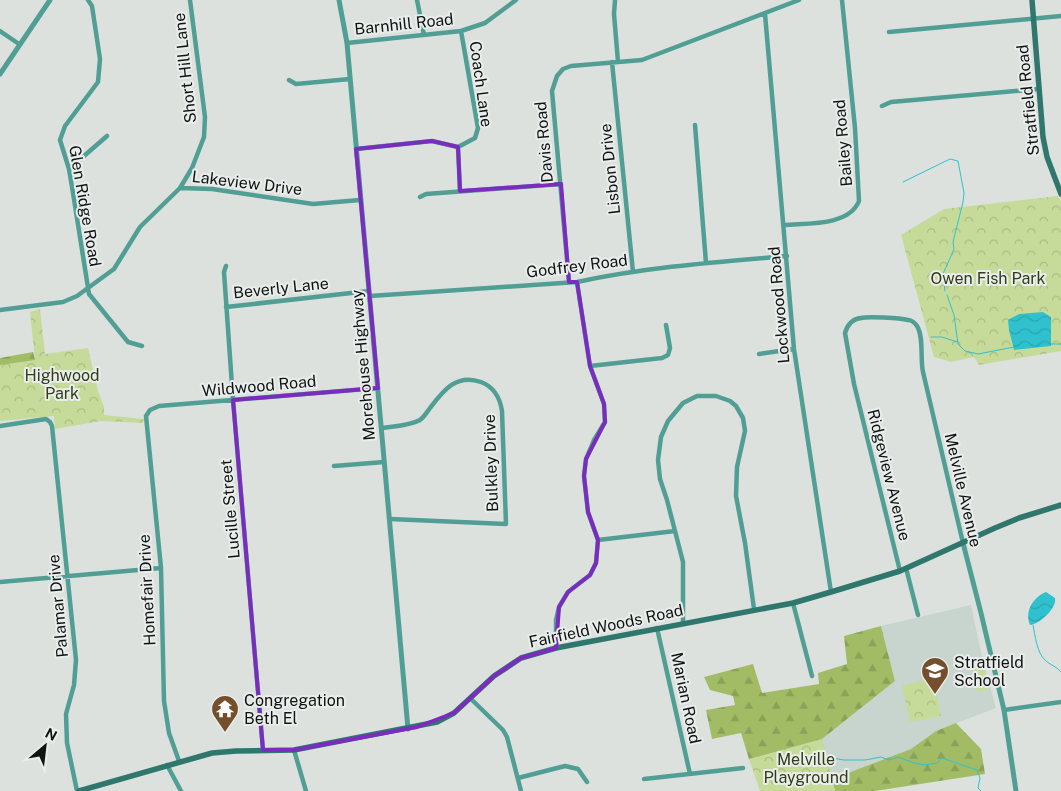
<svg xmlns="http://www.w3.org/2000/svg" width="1061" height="791" font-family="'Public Sans',sans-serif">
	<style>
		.built { fill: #c8d4ce }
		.forest { fill: url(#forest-firs) }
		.park { fill: url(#park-crowns) }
		.water { fill: url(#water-waves) }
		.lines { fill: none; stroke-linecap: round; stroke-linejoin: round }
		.stream { stroke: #2fc2ce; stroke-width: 1 }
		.minor { stroke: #519f94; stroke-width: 4.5 }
		.tertiary { stroke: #519f94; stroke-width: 5 }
		.secondary { stroke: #2f776d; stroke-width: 5.5 }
		.marked { fill: none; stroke: #7b2cbf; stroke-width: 4; stroke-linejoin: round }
		.labels { text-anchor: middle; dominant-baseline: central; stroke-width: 4; stroke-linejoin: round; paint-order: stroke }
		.street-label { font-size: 16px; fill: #111312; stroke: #e9eeec }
		.park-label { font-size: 16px; fill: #323c17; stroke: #e9eeec }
		.poi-label { font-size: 16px; fill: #111312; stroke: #e9eeec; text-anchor: start }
	</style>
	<defs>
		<pattern id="forest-firs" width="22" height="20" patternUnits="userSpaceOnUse" patternTransform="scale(1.25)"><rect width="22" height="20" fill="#a2bc65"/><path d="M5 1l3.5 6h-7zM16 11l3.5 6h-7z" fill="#8aa157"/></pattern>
		<pattern id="park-crowns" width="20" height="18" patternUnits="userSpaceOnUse" patternTransform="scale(1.25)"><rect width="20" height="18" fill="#c6db9a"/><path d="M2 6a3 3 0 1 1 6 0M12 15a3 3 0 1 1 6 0" fill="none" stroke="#a9bb84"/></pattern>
		<pattern id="water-waves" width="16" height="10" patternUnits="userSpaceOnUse" patternTransform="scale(1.25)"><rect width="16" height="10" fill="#2fc2ce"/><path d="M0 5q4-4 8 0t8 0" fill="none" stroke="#29a6b0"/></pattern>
	</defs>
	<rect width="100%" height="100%" fill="#dce1de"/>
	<!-- built -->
	<path class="built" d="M971 605 982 657 996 708 936 731 911 749 832 779 822 739 895 681 881 626Z"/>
	<!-- forest -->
	<path class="forest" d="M33 352 38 370 0 390V358Z
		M881 626 895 681 822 739 832 779 911 749 936 731 956 723 981 749 985 774 875 791H835L822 747 749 759 741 733 712 739 706 710 735 705 733 696 710 690 704 677 753 664 762 693 819 684 818 673 847 664 844 636Z"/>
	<!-- park -->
	<path class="park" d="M1058 196 1061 201V351L979 365 974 357 951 362 934 357 901 235 944 209Z
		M40 309 45 354 88 348 98 391 104 407V415L144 419 143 423 101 421 55 429 54 416 0 421V365L35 360 30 312Z
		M983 666 989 689 979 692 976 690 977 685 972 669Z
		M927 679 934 682 941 716 910 722 902 686Z
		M822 739 835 791H760L749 759Z"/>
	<!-- water -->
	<path class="water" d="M1043 312 1051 317V346L1014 350 1009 330 1008 320 1019 314Z
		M1046 592 1055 598C1057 608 1040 624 1030 625 1024 612 1033 597 1046 592Z"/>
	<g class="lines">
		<!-- stream -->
		<path class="stream" d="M903 182 950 159 958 161 964 193 963 202 953 242 954 249 943 274 945 291
			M947 295 954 315 958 344 965 351 978 354 1014 347
			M931 337H942L957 342
			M1051 344H1061
			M1033 625C1035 635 1037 653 1045 660 1050 665 1056 666 1061 672
			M832 758 844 760H865L881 757 889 760 898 757 914 763 924 765 937 763 942 758 977 770 980 778 978 788 981 791"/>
		<!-- minor -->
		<path class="minor" d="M88 0 92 6 100 59 98 82 65 126 60 140 69 169 73 193 89 294 128 342 142 346
			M417 0 424 35
			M615 0 614 14 618 62
			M765 14 794 349 831 592
			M0 31 19 44
			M889 32 1061 16
			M347 43 461 31 485 23 516 0
			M612 62 633 272
			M289 80 296 84 350 79
			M882 106 891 102 1039 89
			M695 125 706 263
			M458 147 460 191
			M356 149 432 141 458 147 475 138 478 128 461 31
			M69 169 107 136
			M180 188 192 168 204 137 205 117 190 0
			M420 197 426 194 561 184
			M785 225C808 223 849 226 859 201L855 128 842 0
			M226 266 224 272 233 400 263 750
			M569 282 552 91 557 76 563 69 571 66 642 60 799 0
			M370 296 577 282C646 267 717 262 787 256
			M226 307 369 291
			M0 310 63 302 77 296 114 269 140 227 180 188 212 189 313 204 360 200
			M759 354 794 349
			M590 366 662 358 668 355 670 348 666 325
			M0 426 46 419 50 422 52 426 76 660 74 685 66 714 67 743 77 791
			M382 428C395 426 409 426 420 420 424 417 427 412 430 408 443 391 456 373 481 382 494 387 500 398 502 411L506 524 390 519
			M334 466 384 462
			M598 540 675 531
			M906 568 918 615
			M900 571 854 384 845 333C847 326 852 319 861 318 868 316 900 318 908 320 911 320 915 323 917 326 924 337 920 359 923 372L963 543
			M0 582 161 568
			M793 603 812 676
			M683 623V562L667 500 660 479 658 460 661 437 668 421 683 403 697 396H716L730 401 736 406 743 418 745 431 737 467 736 496 745 543 754 609
			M657 628 690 774
			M556 648V620L559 607 568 592 590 575 596 563 598 540 588 512 584 476 586 459 594 440 605 422 604 404 590 366 577 282
			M471 699 503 730 507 737 521 791
			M1004 710 1061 702
			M294 750 306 791
			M179 761 169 733 164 701 161 568 146 416 150 410 159 406 378 388
			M167 765 181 791
			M518 778 565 766 578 769 587 782
			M644 779 743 768"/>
		<!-- tertiary -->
		<path class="tertiary" d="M339 0 347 43 408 729
			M0 74 50 0
			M963 543 981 613 1004 710 1016 791"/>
		<!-- secondary -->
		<path class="secondary" d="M1032 0 1043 137 1047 157 1061 194
			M79 791 212 753 236 751 294 750 437 722 454 713 494 676 521 658 556 648 793 603 831 592 900 571 995 528 1019 518 1061 505"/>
	</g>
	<!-- marked area -->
	<path class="marked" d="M432 141 458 147 460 191 561 184 569 282H577L590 366 604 404 605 422 586 459 584 476 588 512 598 540 596 563 590 575 568 592 559 607 556 648 521 658 494 676 454 713 417 727 294 750H263L233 400 378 388 356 149Z"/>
	<!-- icons -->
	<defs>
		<symbol id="school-pin" viewBox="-11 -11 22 30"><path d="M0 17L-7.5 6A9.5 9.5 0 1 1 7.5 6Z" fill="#754f2c" stroke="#e9eeec"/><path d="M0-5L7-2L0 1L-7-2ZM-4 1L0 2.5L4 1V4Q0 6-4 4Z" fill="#fff"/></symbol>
		<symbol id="temple-pin" viewBox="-11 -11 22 30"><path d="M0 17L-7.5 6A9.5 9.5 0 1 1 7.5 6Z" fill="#754f2c" stroke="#e9eeec"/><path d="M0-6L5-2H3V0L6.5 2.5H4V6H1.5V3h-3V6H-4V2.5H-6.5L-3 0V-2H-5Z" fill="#fff"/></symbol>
	</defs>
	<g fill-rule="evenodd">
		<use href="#school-pin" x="919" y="655" width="32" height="43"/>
		<use href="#temple-pin" x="209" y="693" width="32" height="43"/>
	</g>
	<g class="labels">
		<!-- street labels -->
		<g class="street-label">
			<text transform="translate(404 24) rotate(-6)">Barnhill Road</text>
			<text transform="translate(185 68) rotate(-96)">Short Hill Lane</text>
			<text transform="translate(481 84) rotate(82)">Coach Lane</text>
			<text transform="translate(1028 100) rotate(-96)">Stratfield Road</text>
			<text transform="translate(544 142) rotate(-95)">Davis Road</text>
			<text transform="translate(843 143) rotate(-95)">Bailey Road</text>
			<text transform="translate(610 169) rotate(-96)">Lisbon Drive</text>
			<text transform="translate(247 183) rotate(7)">Lakeview Drive</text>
			<text transform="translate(85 206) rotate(80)">Glen Ridge Road</text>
			<text transform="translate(577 266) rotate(-7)">Godfrey Road</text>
			<text transform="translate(281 288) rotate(-6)">Beverly Lane</text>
			<text transform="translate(779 305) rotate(-95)">Lockwood Road</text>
			<text transform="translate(363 365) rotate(-95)">Morehouse Highway</text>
			<text transform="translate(259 386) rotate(-5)">Wildwood Road</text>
			<text transform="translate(491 463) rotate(-92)">Bulkley Drive</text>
			<text transform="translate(889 475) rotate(76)">Ridgeview Avenue</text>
			<text transform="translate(963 490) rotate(77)">Melville Avenue</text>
			<text transform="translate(230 509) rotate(-95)">Lucille Street</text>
			<text transform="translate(147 590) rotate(-93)">Homefair Drive</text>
			<text transform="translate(58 606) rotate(-95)">Palamar Drive</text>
			<text transform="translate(606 626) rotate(-12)">Fairfield Woods Road</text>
			<text transform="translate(686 698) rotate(78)">Marian Road</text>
		</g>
		<!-- park labels -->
		<g class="park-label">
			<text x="988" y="278">Owen Fish Park</text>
			<text x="62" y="375">Highwood<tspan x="62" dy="18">Park</tspan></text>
			<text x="806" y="759">Melville<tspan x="806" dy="18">Playground</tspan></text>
		</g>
		<!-- poi labels -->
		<g class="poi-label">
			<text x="954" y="662">Stratfield<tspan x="954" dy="18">School</tspan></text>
			<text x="244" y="700">Congregation<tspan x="244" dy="18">Beth El</tspan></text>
		</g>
	</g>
	<!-- north arrow -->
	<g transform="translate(45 746) rotate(28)" stroke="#e9eeec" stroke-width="4" paint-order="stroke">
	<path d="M0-4L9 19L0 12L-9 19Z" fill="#111312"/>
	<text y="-8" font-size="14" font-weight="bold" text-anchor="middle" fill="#111312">N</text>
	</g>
</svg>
